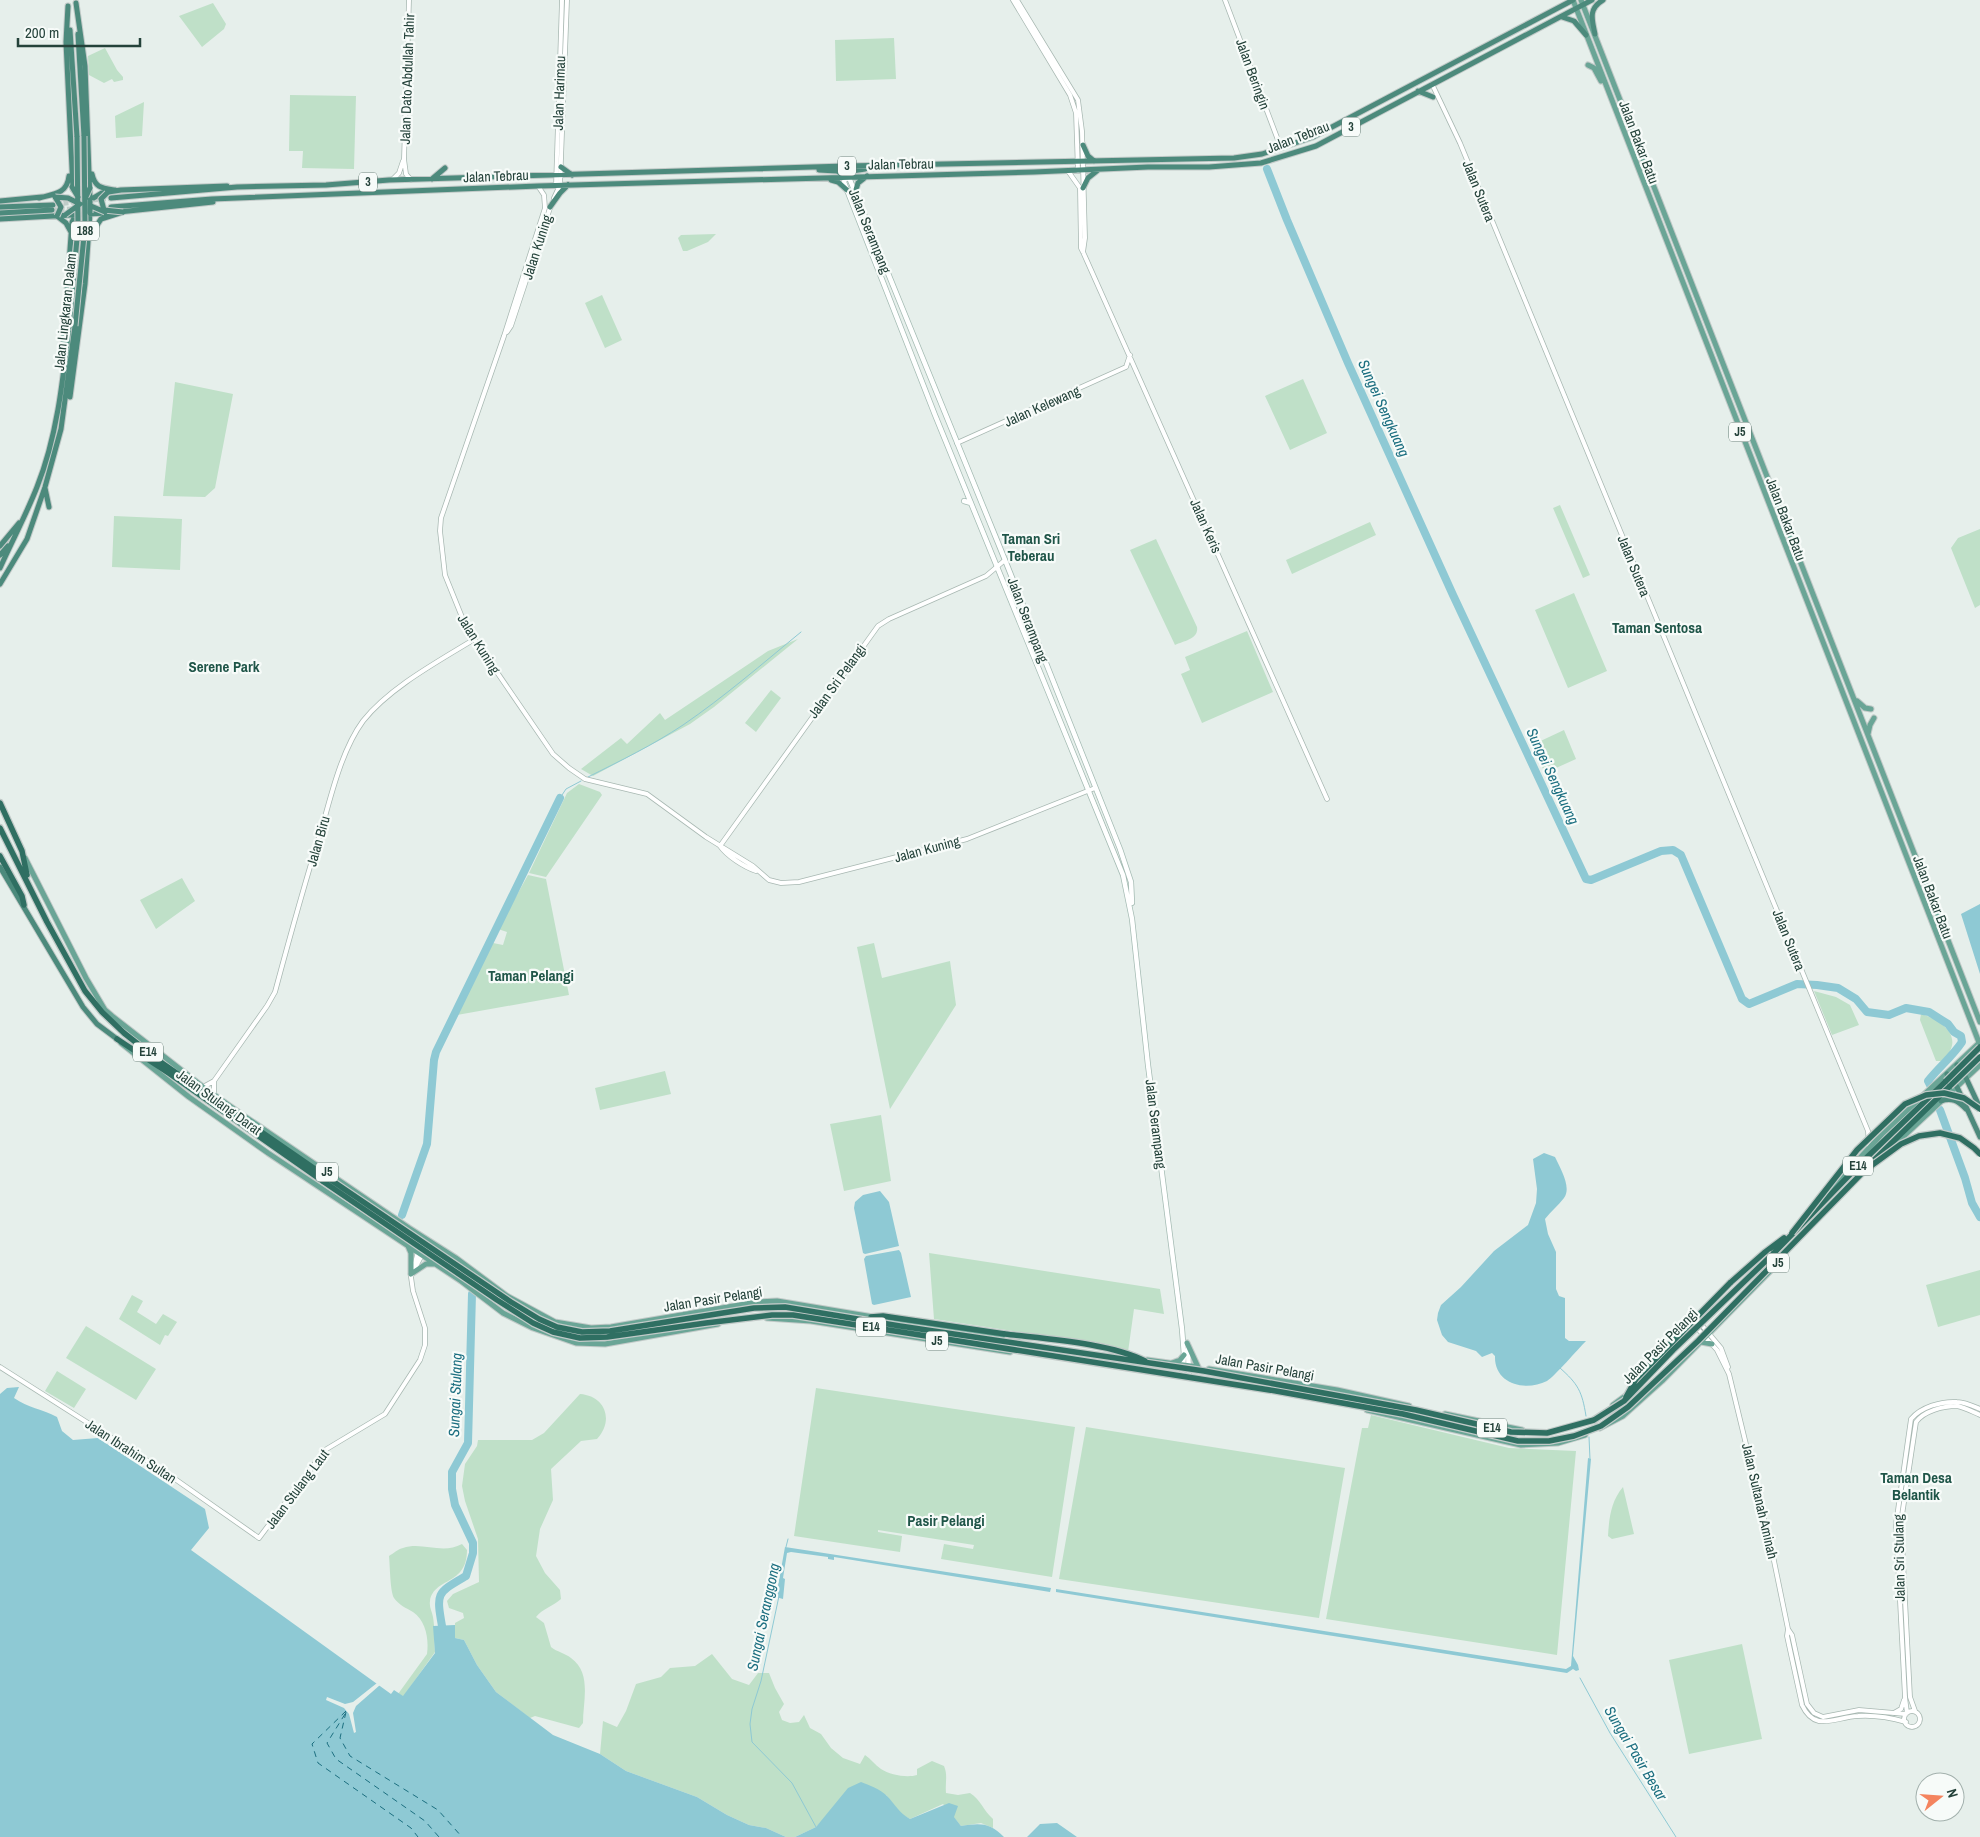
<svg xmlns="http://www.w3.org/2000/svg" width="1980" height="1837" font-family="'Archivo Narrow',sans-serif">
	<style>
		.green { fill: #bfe0c8 }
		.water { fill: #8ec9d4 }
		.pier { fill: #e6efeb }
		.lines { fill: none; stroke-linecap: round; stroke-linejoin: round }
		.stream { stroke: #8ec9d4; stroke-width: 1 }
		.river { stroke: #8ec9d4; stroke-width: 8 }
		.ferry { stroke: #1c6f80; stroke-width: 1; stroke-dasharray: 6 5; stroke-linecap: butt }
		.trunk-tunnel { stroke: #bfccc8; stroke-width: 5; stroke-dasharray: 5 2.5; stroke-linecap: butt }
		.tertiary-casing { stroke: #a8b8b2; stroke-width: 5.5 }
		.secondary-casing { stroke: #a4bbb3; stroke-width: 6 }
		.primary-casing { stroke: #c2cac8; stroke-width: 7 }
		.trunk-casing { stroke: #c2cac8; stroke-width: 7 }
		.motorway-casing { stroke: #c2cac8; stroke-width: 8 }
		.tertiary { stroke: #fff; stroke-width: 4 }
		.secondary { stroke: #fff; stroke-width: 4.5 }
		.primary { stroke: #6aa596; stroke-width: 5 }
		.trunk { stroke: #4c8a7c; stroke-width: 5 }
		.motorway { stroke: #2f6f62; stroke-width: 5.5 }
		.trunk-bridge-casing { stroke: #c2cac8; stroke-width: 7; stroke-linecap: butt }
		.motorway-bridge-casing { stroke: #c2cac8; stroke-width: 8; stroke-linecap: butt }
		.trunk-bridge { stroke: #4c8a7c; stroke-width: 5 }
		.motorway-bridge { stroke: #2f6f62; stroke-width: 5.5 }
		.labels { text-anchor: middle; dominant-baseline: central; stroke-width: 4.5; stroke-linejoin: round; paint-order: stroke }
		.shield { fill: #f7fbf9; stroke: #637a73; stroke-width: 1 }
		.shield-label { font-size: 12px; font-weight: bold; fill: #24423a }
		.street-label { font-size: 14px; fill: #24423a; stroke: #f7fbf9 }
		.water-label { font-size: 15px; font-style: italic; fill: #1c6f80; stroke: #f7fbf9 }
		.neighbourhood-label { font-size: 15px; font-weight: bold; fill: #1f5548; stroke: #f7fbf9 }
	</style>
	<rect width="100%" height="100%" fill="#e6efeb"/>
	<!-- green -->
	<path class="green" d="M213 3 226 24 224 29 202 47 179 16Z
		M894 38 896 79 836 81 835 40Z
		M105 48 117 70 123 77V80L114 82 112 79 104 83 89 75 88 56Z
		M290 95 356 96 354 169 302 168 303 151H289Z
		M144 102 142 136 116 138 115 116Z
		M716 234 708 242 687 251H683L678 238 681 235Z
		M602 295 622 340 605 348 585 303Z
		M1303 379 1327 433 1290 450 1265 396Z
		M175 382 233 394 215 488 205 497 163 496Z
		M1560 505 1590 575 1583 578 1553 508Z
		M114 516 182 519 180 570 112 567Z
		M1370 522 1376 535 1292 574 1286 560Z
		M1980 529V605L1975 608 1951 548 1958 538Z
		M1156 539 1197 627C1199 639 1184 641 1175 645L1130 550Z
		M1574 593 1607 671 1568 688 1535 610Z
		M1247 631 1273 692 1202 723 1181 674 1190 670 1185 657Z
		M798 639 714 707 690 724 593 776 581 769 621 738 627 744 660 713 665 720 768 651Z
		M771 690 781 698 756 732 745 723Z
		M1564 730 1576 759 1545 773 1532 745Z
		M579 784 600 792 602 795 546 877 529 873 567 793Z
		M528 875 546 879 569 995 457 1015 493 943 503 945 507 932 498 929Z
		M182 878 195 901 156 929 140 900Z
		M874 943 882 978 950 961 956 1005 890 1109 857 947Z
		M1814 991 1836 997 1850 1005 1859 1025 1832 1035Z
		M1921 1014C1936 1018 1960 1032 1950 1051 1948 1055 1944 1058 1941 1061H1936L1920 1020Z
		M665 1071 671 1094 600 1110 595 1088Z
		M881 1115 891 1181 844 1191 830 1124Z
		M929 1253 1160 1289 1164 1314 1134 1309 1128 1352 1060 1338 934 1319Z
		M1980 1270V1315L1938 1327 1926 1285Z
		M132 1295 143 1301 137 1312 156 1324 163 1314 177 1322 168 1336 165 1335 160 1345 119 1319Z
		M86 1326 156 1369 136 1400 66 1358Z
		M57 1371 86 1389 74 1408 45 1391Z
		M816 1388 1075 1427 1052 1577 941 1559 944 1544 973 1549 974 1545 878 1530V1532L902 1536 900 1552 794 1536Z
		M580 1394C606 1396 614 1421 597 1439L581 1441 551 1469 553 1500 540 1529 536 1556 545 1573 560 1590 561 1599C553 1606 542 1609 536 1617L544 1623 551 1647C557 1652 565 1653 571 1658 592 1673 583 1701 583 1723L579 1728 535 1716 530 1718 496 1692 477 1665 464 1640 455 1638V1623L464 1618 463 1613 449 1608 447 1601 453 1594 479 1582 478 1539 465 1501 462 1486 465 1464 477 1446 478 1440H532L544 1433Z
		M1371 1415 1509 1448 1576 1451 1557 1655 1326 1619 1362 1428H1368Z
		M1086 1427 1345 1468 1319 1618 1059 1579Z
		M1623 1487 1634 1534 1612 1539 1608 1536C1609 1518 1611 1501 1623 1487Z
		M462 1544 467 1550C467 1586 434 1577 430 1601 429 1607 432 1611 433 1617 435 1628 434 1641 435 1652L403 1697 398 1694 427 1654C429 1639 426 1621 413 1612 406 1608 399 1605 394 1598 390 1591 390 1565 389 1556 394 1553 398 1549 403 1548 422 1541 442 1555 462 1544Z
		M1742 1644 1762 1739 1689 1754 1669 1660Z
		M712 1654 732 1679 749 1685 758 1673H769L775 1688 784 1704 779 1712 782 1720 790 1723 799 1722 804 1715 810 1728 821 1734 831 1748 843 1758 860 1764 865 1755C871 1759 875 1765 881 1769 890 1775 907 1778 917 1775V1769L932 1761 944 1766C948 1775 945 1783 946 1793L958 1795 970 1793C981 1800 983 1810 993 1819V1828L981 1823 961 1826 943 1804 910 1819 901 1814 886 1795 832 1810 816 1827 795 1837H786L766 1828 749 1825 727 1815 697 1797 626 1771 600 1754 603 1721 617 1727 626 1711 636 1684 661 1677 670 1668 695 1666Z"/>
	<!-- water -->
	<path class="water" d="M1980 904V974L1961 914Z
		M1544 1153 1555 1157C1560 1168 1572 1187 1564 1198 1558 1206 1551 1211 1545 1219L1548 1234 1556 1252V1289L1559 1296 1565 1298V1338L1569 1341H1586C1578 1349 1555 1376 1547 1381 1525 1392 1494 1384 1495 1356L1492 1353 1482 1357 1476 1351 1448 1342 1442 1335 1437 1320 1438 1313 1441 1305 1461 1287 1494 1251 1528 1225 1536 1203 1537 1189 1533 1159Z
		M880 1191 889 1202 899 1246 865 1254 863 1253 854 1208 855 1202 863 1195Z
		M899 1250 901 1253 911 1297 874 1305 872 1304 864 1259 866 1256Z
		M19 1387 14 1398C28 1408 42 1409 57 1417L62 1431 73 1440 98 1438 205 1509 209 1528 191 1550 391 1694 394 1690 403 1696 435 1653 433 1626 455 1625V1638L464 1640 477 1665 496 1692 553 1735 600 1754 626 1771 697 1797 727 1815 749 1825 766 1828 786 1837H0V1394L7 1388Z
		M1588 1458 1591 1459 1573 1656 1578 1665 1579 1670 1576 1671 1573 1669 1567 1673 1056 1592V1589L1566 1669 1571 1666Z
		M785 1547 1051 1588 1050 1592 834 1557V1560L828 1559V1557L791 1552 787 1553 783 1578 785 1579 783 1599 776 1597Z
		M861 1782C869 1785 880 1789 887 1796 895 1804 899 1813 910 1819L949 1803 958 1806 954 1817 961 1826C979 1823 990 1822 1004 1837H795L816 1827 848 1788Z
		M1057 1823 1077 1837H1027L1040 1824Z"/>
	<!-- pier -->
	<path class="pier" d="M377 1683 380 1685 356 1706 353 1713 356 1732 354 1733 349 1714 344 1708 326 1700 327 1697 345 1704 353 1702Z"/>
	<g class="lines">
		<!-- stream -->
		<path class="stream" d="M588 777C620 761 653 745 683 725 724 697 762 664 801 632
			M560 798 566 789 581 781
			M1560 1368C1578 1384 1582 1391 1586 1416
			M1589 1437 1590 1459
			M786 1547 788 1539
			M779 1596 761 1681 752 1709 750 1724 752 1742 792 1783 816 1827
			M1580 1678 1610 1733 1676 1837"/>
		<!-- river -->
		<path class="river" d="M1267 169 1287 220 1348 363 1453 595 1586 879 1591 880 1661 851 1673 850 1681 855 1742 999 1749 1004 1797 984 1817 985 1838 988 1856 999 1867 1012 1889 1015 1906 1008 1929 1012 1948 1024 1954 1032 1961 1036 1962 1042C1952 1057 1939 1067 1928 1081L1930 1085
			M1940 1110 1965 1178 1972 1203 1980 1217
			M402 1215 427 1144 434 1060 436 1052 560 798
			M442 1626C436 1592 437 1593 466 1576L473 1553V1543L455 1505 452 1489V1472L468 1443 472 1294"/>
		<!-- ferry -->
		<path class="ferry" d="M346 1711 312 1744 318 1763 411 1828 418 1837
			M346 1712 340 1738 350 1756 438 1810 462 1837
			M345 1714 327 1743 336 1759 425 1821 439 1837"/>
		<!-- trunk-tunnel -->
		<path class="trunk-tunnel" d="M56 204 111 198
			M52 210 88 208"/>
		<defs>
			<path id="tertiary" d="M409 0 404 159 406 174 411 180
				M1013 0 1070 95 1076 113 1078 171
				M1017 0 1078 100 1082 131 1085 238 1083 252
				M1225 0 1281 148
				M1432 84 1460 143 1868 1131 1869 1148
				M1068 171 1080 188 1081 248 1083 252 1327 799
				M392 180 399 173 403 161
				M556 185 562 0
				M538 186 544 195 545 208 504 336 441 518 440 531 445 575 466 627 553 754 569 768 585 779 647 794 706 837 753 866 769 880 781 883 799 882 967 839 1095 788
				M554 198 560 185 567 0
				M507 332 511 326 551 205
				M957 443 1126 367 1130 355
				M720 846 878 626 889 619 986 576 1005 560
				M720 846C727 856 744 867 756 871
				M214 1081V1095
				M203 1087 214 1081 267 1006 275 992C290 936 306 879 323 824 332 791 343 748 363 721 389 688 437 662 473 640
				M414 1270 422 1255
				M1700 1323 1721 1348 1728 1367
				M1696 1327 1717 1350 1729 1374 1773 1556 1788 1629 1787 1636 1802 1705C1815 1733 1835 1717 1858 1716 1873 1715 1892 1718 1906 1722
				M0 1367 165 1472 259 1538 325 1450 385 1414 420 1360 425 1345V1328L413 1291 411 1277 418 1252
				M1788 1629 1792 1635 1807 1704 1814 1713 1823 1717 1859 1710 1906 1714
				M1915 1711 1910 1697 1901 1522 1916 1422C1924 1411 1943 1406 1957 1406 1964 1407 1973 1412 1980 1415
				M1904 1719a8 8 0 1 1 16 0a8 8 0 1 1-16 0Z
				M1894 1713 1901 1709 1904 1700
				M1907 1713 1905 1697 1896 1524 1911 1419C1921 1407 1941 1401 1957 1402 1965 1402 1973 1406 1980 1409"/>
			<path id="secondary" d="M846 177 844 182 847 190 935 415 1123 875 1132 919 1148 1065 1182 1329 1184 1355 1182 1376
				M846 177 850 180 1005 560 1120 849 1131 882 1132 903
				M964 501 971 503
				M1188 1349 1189 1377"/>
			<path id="primary" d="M1573 0 1980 1045
				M1581 0 1980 1022
				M1588 65 1594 68 1601 81
				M1857 701 1865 708 1871 709
				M1868 734 1870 725 1874 718
				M25 858 86 978 105 1010 112 1016 203 1087 244 1116 409 1228 456 1258 507 1296 555 1322 591 1328 611 1327 757 1302 777 1301 1018 1341
				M121 1043 189 1097 268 1153 461 1281 503 1313 533 1328 576 1343 605 1344 718 1324
				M1889 1150 1980 1065
				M1821 1200 1882 1134 1980 1042
				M408 1246 411 1253V1274
				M411 1274 426 1264H434
				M767 1318 811 1321 1010 1352
				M1701 1342 1712 1344
				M1187 1343 1198 1367
				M1147 1360 1198 1367
				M1172 1363 1180 1360 1184 1355
				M1209 1369 1337 1390 1409 1406
				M1613 1405 1628 1394
				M1367 1410 1521 1445 1558 1443 1585 1435
				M1445 1414 1522 1430
				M1600 1428 1623 1416 1662 1381 1782 1259"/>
			<path id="trunk" d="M76 3 85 66 90 200
				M68 6 66 42 73 189
				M1562 17 1574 21 1586 35
				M70 30 77 137
				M78 34 84 136
				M1595 34C1592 19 1588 9 1603 0
				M1418 91 1433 97
				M1083 145 1088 156 1094 161
				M561 167 572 175
				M819 170 837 171 846 177
				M92 174C95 188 102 188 115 190
				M846 177 852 171 865 169
				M432 179 445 168
				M831 180 838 182 847 190
				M1083 188 1088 178 1098 170
				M855 193 858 183 867 176
				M39 198C54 194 67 194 69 176
				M111 198 237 187 326 185 389 180 846 166 1234 158 1262 154 1313 137 1573 0
				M90 200 102 193 121 190 227 186
				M0 201 42 197
				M0 207 53 205
				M111 207 212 199 538 186 1034 172 1148 167H1209L1261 163 1316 146 1592 0
				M550 207 560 193 568 185
				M119 212 213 202
				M0 213 52 210
				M57 216 66 223 71 232
				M0 219 106 213
				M91 234 101 219 123 212
				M62 360 72 222 76 214
				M70 397 85 284 90 213
				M45 488 49 507
				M0 546 19 523
				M0 555 8 546
				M0 568C12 541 26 515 37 487 57 437 63 380 69 326
				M0 584 27 539 45 487 61 429 75 326
				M0 867 83 1007 97 1024 117 1039
				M1957 1065 1966 1078 1980 1108
				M1947 1074 1957 1087 1980 1137
				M1941 1101C1952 1097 1958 1101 1966 1109"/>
			<path id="motorway" d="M0 803 22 851 27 875
				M0 828 47 922 85 991 102 1012 124 1033 162 1063 328 1178
				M0 856 22 896 24 905
				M117 1039 170 1074 324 1182
				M1870 1164 1950 1086
				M1773 1254 1863 1161 1946 1081
				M1730 1283 1764 1253 1784 1238
				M871 1317 883 1316 1005 1334"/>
		</defs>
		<!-- tertiary casing -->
		<use href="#tertiary" class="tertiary-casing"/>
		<!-- secondary casing -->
		<use href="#secondary" class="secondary-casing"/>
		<!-- primary casing -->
		<use href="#primary" class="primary-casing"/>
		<!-- trunk casing -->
		<use href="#trunk" class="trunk-casing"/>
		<!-- motorway casing -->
		<use href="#motorway" class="motorway-casing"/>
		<!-- tertiary -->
		<use href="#tertiary" class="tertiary"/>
		<!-- secondary -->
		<use href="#secondary" class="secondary"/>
		<!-- primary -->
		<use href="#primary" class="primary"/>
		<!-- trunk -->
		<use href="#trunk" class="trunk"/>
		<!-- motorway -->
		<use href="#motorway" class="motorway"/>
		<defs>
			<path id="trunk-bridge" d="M72 187 78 197
				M107 193 101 199 104 210 123 212
				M55 197 68 198 80 204 65 215
				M55 197 61 207 57 216
				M85 199 90 188
				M90 200V213
				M91 206 105 212
				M69 326 78 228 77 137
				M75 326 85 226 84 136"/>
			<path id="motorway-bridge" d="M1946 1081 1980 1047
				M1950 1086 1980 1057
				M328 1178 511 1302 539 1319 557 1327 582 1332 610 1331 754 1308 785 1307 900 1326 1204 1371 1416 1410 1511 1432 1547 1433 1594 1420 1624 1401 1673 1350 1773 1254
				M324 1182 497 1300 533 1323 553 1332 580 1338 607 1337 706 1323 772 1315H793L1276 1391 1403 1414 1518 1441H1549L1574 1436 1601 1426 1628 1407 1698 1341 1864 1171 1901 1144 1919 1136 1940 1133 1960 1138 1974 1148 1980 1154
				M1792 1233 1857 1150 1905 1104 1926 1095 1944 1093 1964 1098 1980 1109
				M1005 1334C1046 1339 1110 1343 1145 1361
				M1626 1397 1636 1379 1730 1283"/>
		</defs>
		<!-- trunk-bridge casing -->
		<use href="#trunk-bridge" class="trunk-bridge-casing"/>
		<!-- motorway-bridge casing -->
		<use href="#motorway-bridge" class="motorway-bridge-casing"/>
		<!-- trunk-bridge -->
		<use href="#trunk-bridge" class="trunk-bridge"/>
		<!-- motorway-bridge -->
		<use href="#motorway-bridge" class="motorway-bridge"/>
	</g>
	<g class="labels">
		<!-- shield labels -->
		<g class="shield">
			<rect x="1342" y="117.5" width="18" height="19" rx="4"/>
			<rect x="838" y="156.5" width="18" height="19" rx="4"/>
			<rect x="359" y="172.5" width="18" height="19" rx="4"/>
			<rect x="71" y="221.5" width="28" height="19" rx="4"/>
			<rect x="1729" y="422.5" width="22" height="19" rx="4"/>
			<rect x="133" y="1042.5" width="30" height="19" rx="4"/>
			<rect x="1843" y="1156.5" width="30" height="19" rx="4"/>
			<rect x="316" y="1162.5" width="22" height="19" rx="4"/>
			<rect x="1767" y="1253.5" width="22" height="19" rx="4"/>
			<rect x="856" y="1317.5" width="30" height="19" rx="4"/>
			<rect x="926" y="1331.5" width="22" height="19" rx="4"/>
			<rect x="1477" y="1418.5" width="30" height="19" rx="4"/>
		</g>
		<g class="shield-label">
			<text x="1351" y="127">3</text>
			<text x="847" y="166">3</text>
			<text x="368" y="182">3</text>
			<text x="85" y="231">188</text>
			<text x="1740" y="432">J5</text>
			<text x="148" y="1052">E14</text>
			<text x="1858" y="1166">E14</text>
			<text x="327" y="1172">J5</text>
			<text x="1778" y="1263">J5</text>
			<text x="871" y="1327">E14</text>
			<text x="937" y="1341">J5</text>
			<text x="1492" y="1428">E14</text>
		</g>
		<!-- street labels -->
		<g class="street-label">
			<text transform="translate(1253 74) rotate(70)">Jalan Beringin</text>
			<text transform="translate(407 79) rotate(-88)">Jalan Dato Abdullah Tahir</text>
			<text transform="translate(559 93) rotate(-88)">Jalan Harimau</text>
			<text transform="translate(1298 137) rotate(-21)">Jalan Tebrau</text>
			<text transform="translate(1639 142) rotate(69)">Jalan Bakar Batu</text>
			<text transform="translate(901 164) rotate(-1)">Jalan Tebrau</text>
			<text transform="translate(496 176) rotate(-2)">Jalan Tebrau</text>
			<text transform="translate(1479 191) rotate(68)">Jalan Sutera</text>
			<text transform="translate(870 231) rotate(68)">Jalan Serampang</text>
			<text transform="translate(537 247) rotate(-72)">Jalan Kuning</text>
			<text transform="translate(65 312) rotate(-84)">Jalan Lingkaran Dalam</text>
			<text transform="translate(1042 406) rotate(-24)">Jalan Kelewang</text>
			<text transform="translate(1786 519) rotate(69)">Jalan Bakar Batu</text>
			<text transform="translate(1206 526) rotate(66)">Jalan Keris</text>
			<text transform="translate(1634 566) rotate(68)">Jalan Sutera</text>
			<text transform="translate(1028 620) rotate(69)">Jalan Serampang</text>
			<text transform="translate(479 644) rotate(58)">Jalan Kuning</text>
			<text transform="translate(837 681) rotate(-54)">Jalan Sri Pelangi</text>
			<text transform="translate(318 841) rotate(-74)">Jalan Biru</text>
			<text transform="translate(927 849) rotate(-15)">Jalan Kuning</text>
			<text transform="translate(1933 897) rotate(69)">Jalan Bakar Batu</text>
			<text transform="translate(1789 940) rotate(68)">Jalan Sutera</text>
			<text transform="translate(219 1102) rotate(36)">Jalan Stulang Darat</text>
			<text transform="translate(1156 1124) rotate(83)">Jalan Serampang</text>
			<text transform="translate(713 1299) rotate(-9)">Jalan Pasir Pelangi</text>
			<text transform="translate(1660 1346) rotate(-45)">Jalan Pasir Pelangi</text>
			<text transform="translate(1265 1367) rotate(10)">Jalan Pasir Pelangi</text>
			<text transform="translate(131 1451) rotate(33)">Jalan Ibrahim Sultan</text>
			<text transform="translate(297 1489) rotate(-53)">Jalan Stulang Laut</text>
			<text transform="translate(1760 1501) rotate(77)">Jalan Sultanah Aminah</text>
			<text transform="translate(1899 1558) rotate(-91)">Jalan Sri Stulang</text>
		</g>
		<!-- water labels -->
		<g class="water-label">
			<text transform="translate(1384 408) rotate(66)">Sungei Sengkuang</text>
			<text transform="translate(1553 776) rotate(65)">Sungei Sengkuang</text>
			<text transform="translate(455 1395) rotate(-88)">Sungai Stulang</text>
			<text transform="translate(763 1617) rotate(-78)">Sungai Seranggong</text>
			<text transform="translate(1636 1753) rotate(59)">Sungai Pasir Besar</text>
		</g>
		<!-- neighbourhood labels -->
		<g class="neighbourhood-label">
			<text x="1031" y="538">Taman Sri<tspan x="1031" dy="17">Teberau</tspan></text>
			<text x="1657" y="627">Taman Sentosa</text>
			<text x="224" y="666">Serene Park</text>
			<text x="531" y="975">Taman Pelangi</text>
			<text x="1916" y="1477">Taman Desa<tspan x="1916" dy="17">Belantik</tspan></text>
			<text x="946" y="1520">Pasir Pelangi</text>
		</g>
	</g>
	<!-- north arrow -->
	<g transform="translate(1940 1797) rotate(73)"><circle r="24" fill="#f7fbf9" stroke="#a3b1ad"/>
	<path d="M0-4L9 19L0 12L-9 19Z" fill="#f4845f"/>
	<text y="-8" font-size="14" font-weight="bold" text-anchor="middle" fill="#24423a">N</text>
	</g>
	<!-- scale -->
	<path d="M18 38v8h122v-8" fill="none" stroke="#24423a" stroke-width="2.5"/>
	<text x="25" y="38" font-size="15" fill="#24423a" stroke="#f7fbf9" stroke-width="4" paint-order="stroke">200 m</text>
</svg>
